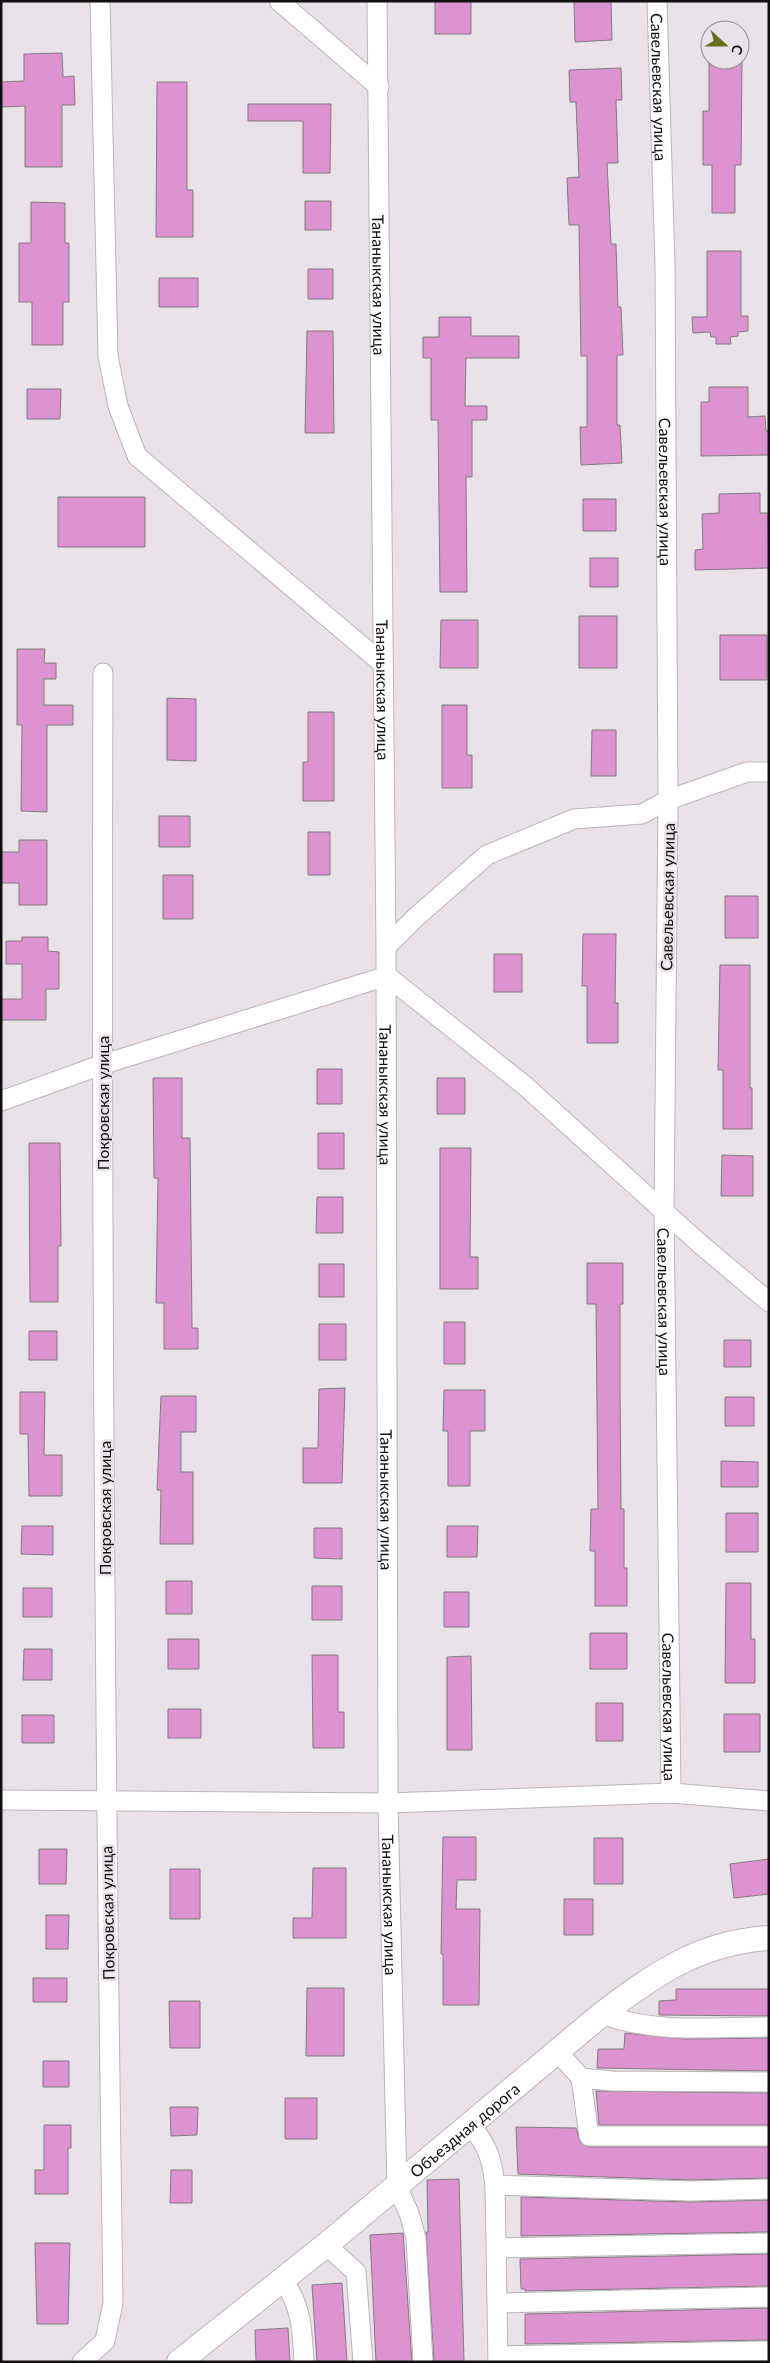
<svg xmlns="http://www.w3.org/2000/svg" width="770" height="2363" font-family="Lato,sans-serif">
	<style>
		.building { fill: #dd93cf; stroke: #817a7f }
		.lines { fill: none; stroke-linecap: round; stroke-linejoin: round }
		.minor-casing { stroke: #bbb4b9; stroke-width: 21 }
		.major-casing { stroke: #bbb4b9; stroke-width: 26 }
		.minor { stroke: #fff; stroke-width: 19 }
		.major { stroke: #fff; stroke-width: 24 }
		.labels { text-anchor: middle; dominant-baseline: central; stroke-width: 5; stroke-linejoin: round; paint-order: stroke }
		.street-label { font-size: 16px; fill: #110f10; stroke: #e9e2e8 }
	</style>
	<rect width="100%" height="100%" fill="#e9e2e8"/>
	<!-- building -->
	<path class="building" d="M435 1H471V34H435Z
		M574 1H611L612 40 575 42Z
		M62 53 63 77 74 76 75 105H62V167H25V106L1 107V82L24 81V54Z
		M709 60H742L741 165H735V213H712V165H703V111H709Z
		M621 68 622 100H616L618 163H607L611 244H616L618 307H621L623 355H617V425H620L622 463 581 465 580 427H587V356H581L579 225H569L567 178 579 177 576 102H570L569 70Z
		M157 82H187V190H193V237H156Z
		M248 104H331L330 173H303V121H248Z
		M305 201H331V230H305Z
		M31 202 65 203V243H69V302H63V345H32V302H19V243H31Z
		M707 251H741V316H748V331L738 332V336L730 337 731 344H716V337H711L710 332 693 333 692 317H707Z
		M308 269H333V299H308Z
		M159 278H198V307H159Z
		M439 317H471V336H519V358H466L465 406H487V420H472V477H466L467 592H440L438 420H431V358H423V337H439Z
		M307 331H333L334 433H305Z
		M709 387H748V417L765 416 766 431H769V455L701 456V402H709Z
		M27 389H61L60 419H27Z
		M760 493V513H768L769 568 695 570V550L703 549 702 514 719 513V494Z
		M58 497H145V547H58Z
		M583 499H616V531H583Z
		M590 558H618V587H590Z
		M579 616H617V668H579Z
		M441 620H478V668H440Z
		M720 635H767V680H720Z
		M17 649H45L44 663H56V679H44V705H73V725H47V812L21 811 22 725H17Z
		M167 698 196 699V761L167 760Z
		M442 705H467V755H472V788H442Z
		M308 712H334V801H303V762H308Z
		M592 730H616V776H591Z
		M159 816H190V847H159Z
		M308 832H330V875H308Z
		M19 840H47V905H19V883H1V852H19Z
		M163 875H193V919H163Z
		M725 896H758V938H725Z
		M583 934H616L615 1003H618V1043H587V986H582Z
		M22 937H48V951L59 952V989H46V1020H1V999H22V964H6V941H22Z
		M494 954H522V992H494Z
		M720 965H750V1088H752V1129H723V1070H718Z
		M317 1069H342V1104H317Z
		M153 1078H182V1138H190L192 1328H198V1349H164V1303H156L158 1178H154Z
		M437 1078H465V1114H437Z
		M318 1133H344V1169H318Z
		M29 1143H60L61 1246H58V1302H30Z
		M440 1148H471L470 1257H478V1289H440Z
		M722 1155 753 1156V1196H721Z
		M317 1197H343V1233H316Z
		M587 1263H623V1304H620V1387L621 1509H624V1568H627V1606H595V1551H590L591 1509H598L596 1304H587Z
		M319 1264H344V1297H319Z
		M444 1322H465V1364H444Z
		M319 1324H346V1360H319Z
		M29 1331H57V1360H29Z
		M724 1340H751V1367H724Z
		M345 1388 342 1483H303V1448H318L319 1389Z
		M444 1390H485V1431H470V1486H448V1431H443Z
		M20 1392H45L44 1455H62V1496H29L28 1434H20Z
		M161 1396H196V1432H181V1472H193V1544H160L161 1490H157Z
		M725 1397H754V1426H725Z
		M721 1461 758 1462V1487H721Z
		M726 1513H758V1552H726Z
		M22 1526H53V1555L21 1554Z
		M447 1526H478L477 1557H447Z
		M314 1528H342V1559L314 1558Z
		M166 1581H192V1614H166Z
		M726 1583H751V1639H755V1683H725Z
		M312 1586H342V1620H312Z
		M23 1588H52V1617H23Z
		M444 1592H469V1627H444Z
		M590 1633H627V1669H590Z
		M168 1639H199V1669H168Z
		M24 1649H52V1680H23Z
		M312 1655H338V1712H344V1748H313Z
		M471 1656 472 1750H447V1657Z
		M596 1703H623V1741H596Z
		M168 1709H201V1738H168Z
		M724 1714H760V1752H724Z
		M22 1715H54V1743H22Z
		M443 1837H476V1880H457L456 1909H480L479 2005H443V1954H441Z
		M594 1838H623V1884H594Z
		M39 1849H67L66 1884H39Z
		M769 1859V1894L734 1898 730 1864Z
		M313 1868H346V1938H293V1918H312Z
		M170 1869H200V1919H170Z
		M564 1899H593V1935H564Z
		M46 1915H69L68 1949H46Z
		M33 1978H67V2002H33Z
		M307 1988H344V2056H306Z
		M676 1989H769V2016L659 2015V2001L676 2000Z
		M169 2001H200V2048H170Z
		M625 2033 684 2039 769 2038V2071L597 2068 598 2049H624Z
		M43 2061H69V2087H43Z
		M596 2091 769 2093V2125H599Z
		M285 2098H317V2139H285Z
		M170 2107H198L197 2135 171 2136Z
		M44 2125H71V2148H68V2194H35V2170H44Z
		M516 2127 576 2128 580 2142 589 2147H769V2178L690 2180 518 2174Z
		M171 2170H192V2203H170Z
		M459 2179 464 2362H434L426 2232H428L427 2180Z
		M521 2197 690 2202 769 2200V2232L521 2236Z
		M403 2233 412 2362H376L370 2235Z
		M35 2243H70L68 2324H37Z
		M769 2254V2286L525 2291V2289H521L520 2259Z
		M342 2283 347 2362H317L312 2285Z
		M769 2308V2340L525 2344V2314Z
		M288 2328 290 2362H256L255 2330Z"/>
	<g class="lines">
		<defs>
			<g id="minor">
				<path d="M100 1 108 356 118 406 137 456 383 664"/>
				<path d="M279 1 379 87"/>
				<path id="s1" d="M377 1 386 947 388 1803 397 2187 409 2213 416 2238 423 2362"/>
				<path id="s2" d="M657 1 665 265 668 800 664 1211 671 1793"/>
				<path d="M386 947 415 918 487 855 574 819 642 814 668 800 747 772H769"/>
				<path d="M1 1101 101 1065 387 976 524 1085 699 1243 769 1302"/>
				<path d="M1 1800 388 1803 671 1793 769 1801"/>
				<path d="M602 2014C655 2034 713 2027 769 2027"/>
				<path d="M558 2052 581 2078 612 2081 769 2082"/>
				<path d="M581 2078 589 2136H769"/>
				<path d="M471 2125C488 2147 492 2159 495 2185L498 2362"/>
				<path d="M495 2185 690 2191 769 2189"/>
				<path d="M326 2245 356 2272 363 2362"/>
				<path d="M498 2248 769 2243"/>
				<path d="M283 2280C302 2308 302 2329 304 2362"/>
				<path d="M498 2303 769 2297"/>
				<path d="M498 2356 769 2351"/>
				<path d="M82 2362 105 2341 113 2303C105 1760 101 1217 103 673"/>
			</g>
			<g id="major">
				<path id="s3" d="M179 2362 326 2245 602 2014C655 1974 700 1942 769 1938"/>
			</g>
		</defs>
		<!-- minor casing -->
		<use href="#minor" class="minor-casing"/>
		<!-- major casing -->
		<use href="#major" class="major-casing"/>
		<!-- minor -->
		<use href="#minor" class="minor"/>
		<!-- major -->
		<use href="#major" class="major"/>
	</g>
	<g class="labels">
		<!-- street labels -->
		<g class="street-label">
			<text stroke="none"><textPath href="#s2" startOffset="86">Савельевская улица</textPath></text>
			<text stroke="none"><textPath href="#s1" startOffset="284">Тананыкская улица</textPath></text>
			<text stroke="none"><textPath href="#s2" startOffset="491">Савельевская улица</textPath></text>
			<text stroke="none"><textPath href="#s1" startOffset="689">Тананыкская улица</textPath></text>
			<text transform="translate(667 897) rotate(-89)">Савельевская улица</text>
			<text stroke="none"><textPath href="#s1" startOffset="1094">Тананыкская улица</textPath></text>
			<text transform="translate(102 1103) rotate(-90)">Покровская улица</text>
			<text stroke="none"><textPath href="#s2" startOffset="1301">Савельевская улица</textPath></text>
			<text stroke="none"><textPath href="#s1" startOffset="1499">Тананыкская улица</textPath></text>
			<text transform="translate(104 1508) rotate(-90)">Покровская улица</text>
			<text stroke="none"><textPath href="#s2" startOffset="1706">Савельевская улица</textPath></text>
			<text stroke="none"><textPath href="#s1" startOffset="1904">Тананыкская улица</textPath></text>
			<text transform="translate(107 1913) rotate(-91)">Покровская улица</text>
			<text stroke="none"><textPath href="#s3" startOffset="368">Объездная дорога</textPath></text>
		</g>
	</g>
	<!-- border -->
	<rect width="770" height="2363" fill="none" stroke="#110f10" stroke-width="5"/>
	<!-- north arrow -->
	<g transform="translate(725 45) rotate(111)"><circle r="24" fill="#e9e2e8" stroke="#938e92"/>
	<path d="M0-4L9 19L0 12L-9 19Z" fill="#687018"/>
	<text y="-8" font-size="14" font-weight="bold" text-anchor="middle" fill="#110f10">С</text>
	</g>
</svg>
